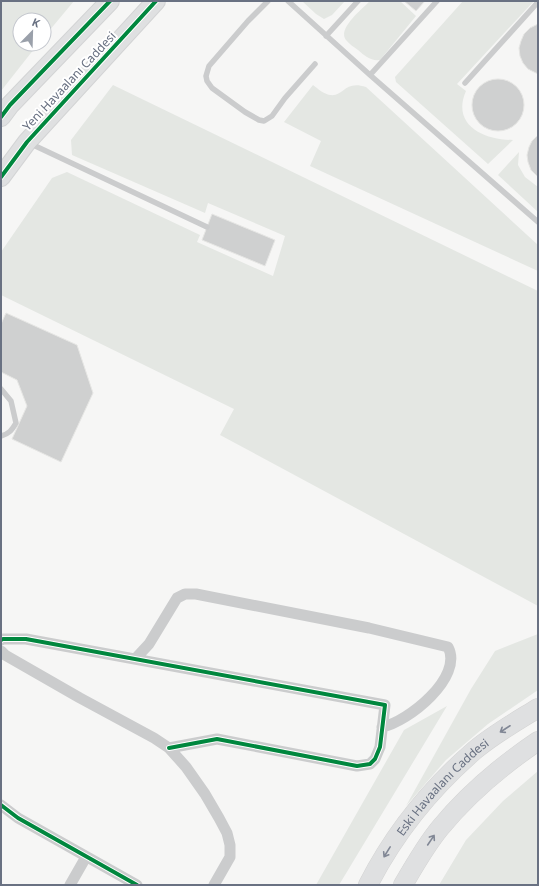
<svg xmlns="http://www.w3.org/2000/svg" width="539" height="886" font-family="'Noto Sans',sans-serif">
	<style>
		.green { fill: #e4e7e3 }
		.building { fill: #cfd0d0; stroke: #e6e6e4 }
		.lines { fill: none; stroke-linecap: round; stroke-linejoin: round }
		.primary-casing { stroke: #d3d4d5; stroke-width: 20 }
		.trunk-casing { stroke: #d3d3d3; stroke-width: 20 }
		.service { stroke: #cbcccd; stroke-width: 5.5 }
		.minor { stroke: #cbcccd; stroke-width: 11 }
		.primary { stroke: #dfe0e1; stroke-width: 18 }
		.trunk { stroke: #dfe0e1; stroke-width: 19 }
		.cycleway-casing { stroke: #fff; stroke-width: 6 }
		.cycleway { stroke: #00873e; stroke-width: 4 }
		.oneway { stroke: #818795 }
		.labels { text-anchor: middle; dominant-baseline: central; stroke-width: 4; stroke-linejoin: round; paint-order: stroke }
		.street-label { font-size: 12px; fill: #697182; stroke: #fff }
	</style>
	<rect width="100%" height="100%" fill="#f6f6f5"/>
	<!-- green -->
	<path class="green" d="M1 1H74L44 37V20H20V44H38L1 91Z
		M302 1H345L332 15 324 19 316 14Z
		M370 1H400L416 16 380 60C370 61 365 56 358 50 354 47 349 44 346 40 337 29 362 9 370 1Z
		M463 1H534L457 84 466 91C451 125 484 140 513 140L488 164 396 82 395 77Z
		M113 85 538 291V606L220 435 234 409 1 295V252L52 178 67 172 200 235 197 242 273 276 285 236 208 203 205 213 72 155 71 140Z
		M313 85C318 89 324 94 330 95 344 97 344 80 366 87L538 245V271L310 166 321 141 284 122Z
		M519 152 518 165 525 177 538 187V212L498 175Z
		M538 634V690L488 724 446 760 406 806 471 689 495 651Z
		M447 706 339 885H316L404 730Z
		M538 771V885H439L466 840 503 801Z"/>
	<!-- building -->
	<path class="building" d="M404 1H425L416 11Z
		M538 24V74L528 69 523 63 520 56 519 48 521 41 524 34 530 28Z
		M472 105a26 26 0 1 1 52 0a26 26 0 1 1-52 0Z
		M538 135V177L531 170 528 162 527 155 529 147 532 141Z
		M212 214 275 240 265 266 202 240Z
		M6 313 77 345 93 393 61 462 12 439 27 406 17 380 1 372V324Z"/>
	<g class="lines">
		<defs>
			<path id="primary" d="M1 117 10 105 110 1
				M1 177 27 142 156 1"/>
			<g id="trunk">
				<path id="s1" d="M368 885C394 834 431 788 475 750 494 734 517 721 538 708"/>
				<path d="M403 885C414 866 426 845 440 828 468 794 501 766 538 741"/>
			</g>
		</defs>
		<!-- primary casing -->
		<use href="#primary" class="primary-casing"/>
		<!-- trunk casing -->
		<use href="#trunk" class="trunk-casing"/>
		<!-- service -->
		<path class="service" d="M268 1 248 21 209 66 206 76 207 81 212 88 245 112 259 120 264 121 272 116 285 98 315 64
			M288 1 370 75 538 222
			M326 36 358 1
			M370 75 437 1
			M465 83 538 2
			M29 143 207 227
			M1 389 11 401 16 423C12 430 9 434 1 436"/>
		<!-- minor -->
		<path class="minor" d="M1 640 3 639H26L385 705 380 747 375 759 370 764 357 766 217 739 169 748
			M1 651 5 655 80 698 154 738 169 748 186 767 205 794 219 818 227 833 230 845V857L214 885
			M136 658 149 644 177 598 185 594H196L369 628 448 647C464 677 408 722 382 727
			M1 805 18 818 137 885
			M70 885 86 857"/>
		<!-- primary -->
		<use href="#primary" class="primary"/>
		<!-- trunk -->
		<use href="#trunk" class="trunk"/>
		<defs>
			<path id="cycleway" d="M1 117 10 105 110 1
				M1 177 27 142 156 1
				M1 640 3 639H26L385 705 380 747 375 759 370 764 357 766 217 739 169 748
				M1 805 18 818 137 885"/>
		</defs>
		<!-- cycleway casing -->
		<use href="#cycleway" class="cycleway-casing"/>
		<!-- cycleway -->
		<use href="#cycleway" class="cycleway"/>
	</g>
	<!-- one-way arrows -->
	<defs><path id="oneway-shaft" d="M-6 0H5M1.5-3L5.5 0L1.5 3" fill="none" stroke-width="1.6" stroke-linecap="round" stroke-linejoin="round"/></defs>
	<g class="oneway">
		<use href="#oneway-shaft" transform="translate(505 729) rotate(147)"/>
		<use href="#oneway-shaft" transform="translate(431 840) rotate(-56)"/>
		<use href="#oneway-shaft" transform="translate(387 852) rotate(122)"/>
	</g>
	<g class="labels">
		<!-- street labels -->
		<g class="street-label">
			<text transform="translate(69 81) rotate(-47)">Yeni Havaalanı Caddesi</text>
			<text stroke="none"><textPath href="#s1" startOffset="124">Eski Havaalanı Caddesi</textPath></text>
		</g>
	</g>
	<!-- border -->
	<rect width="539" height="886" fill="none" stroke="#697182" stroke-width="4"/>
	<!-- north arrow -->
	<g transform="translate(32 32) rotate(23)"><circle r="19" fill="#ffffff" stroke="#c3c6cd"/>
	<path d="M0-3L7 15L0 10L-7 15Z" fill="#9aa0aa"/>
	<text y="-6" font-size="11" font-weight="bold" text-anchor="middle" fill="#697182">K</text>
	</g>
</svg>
